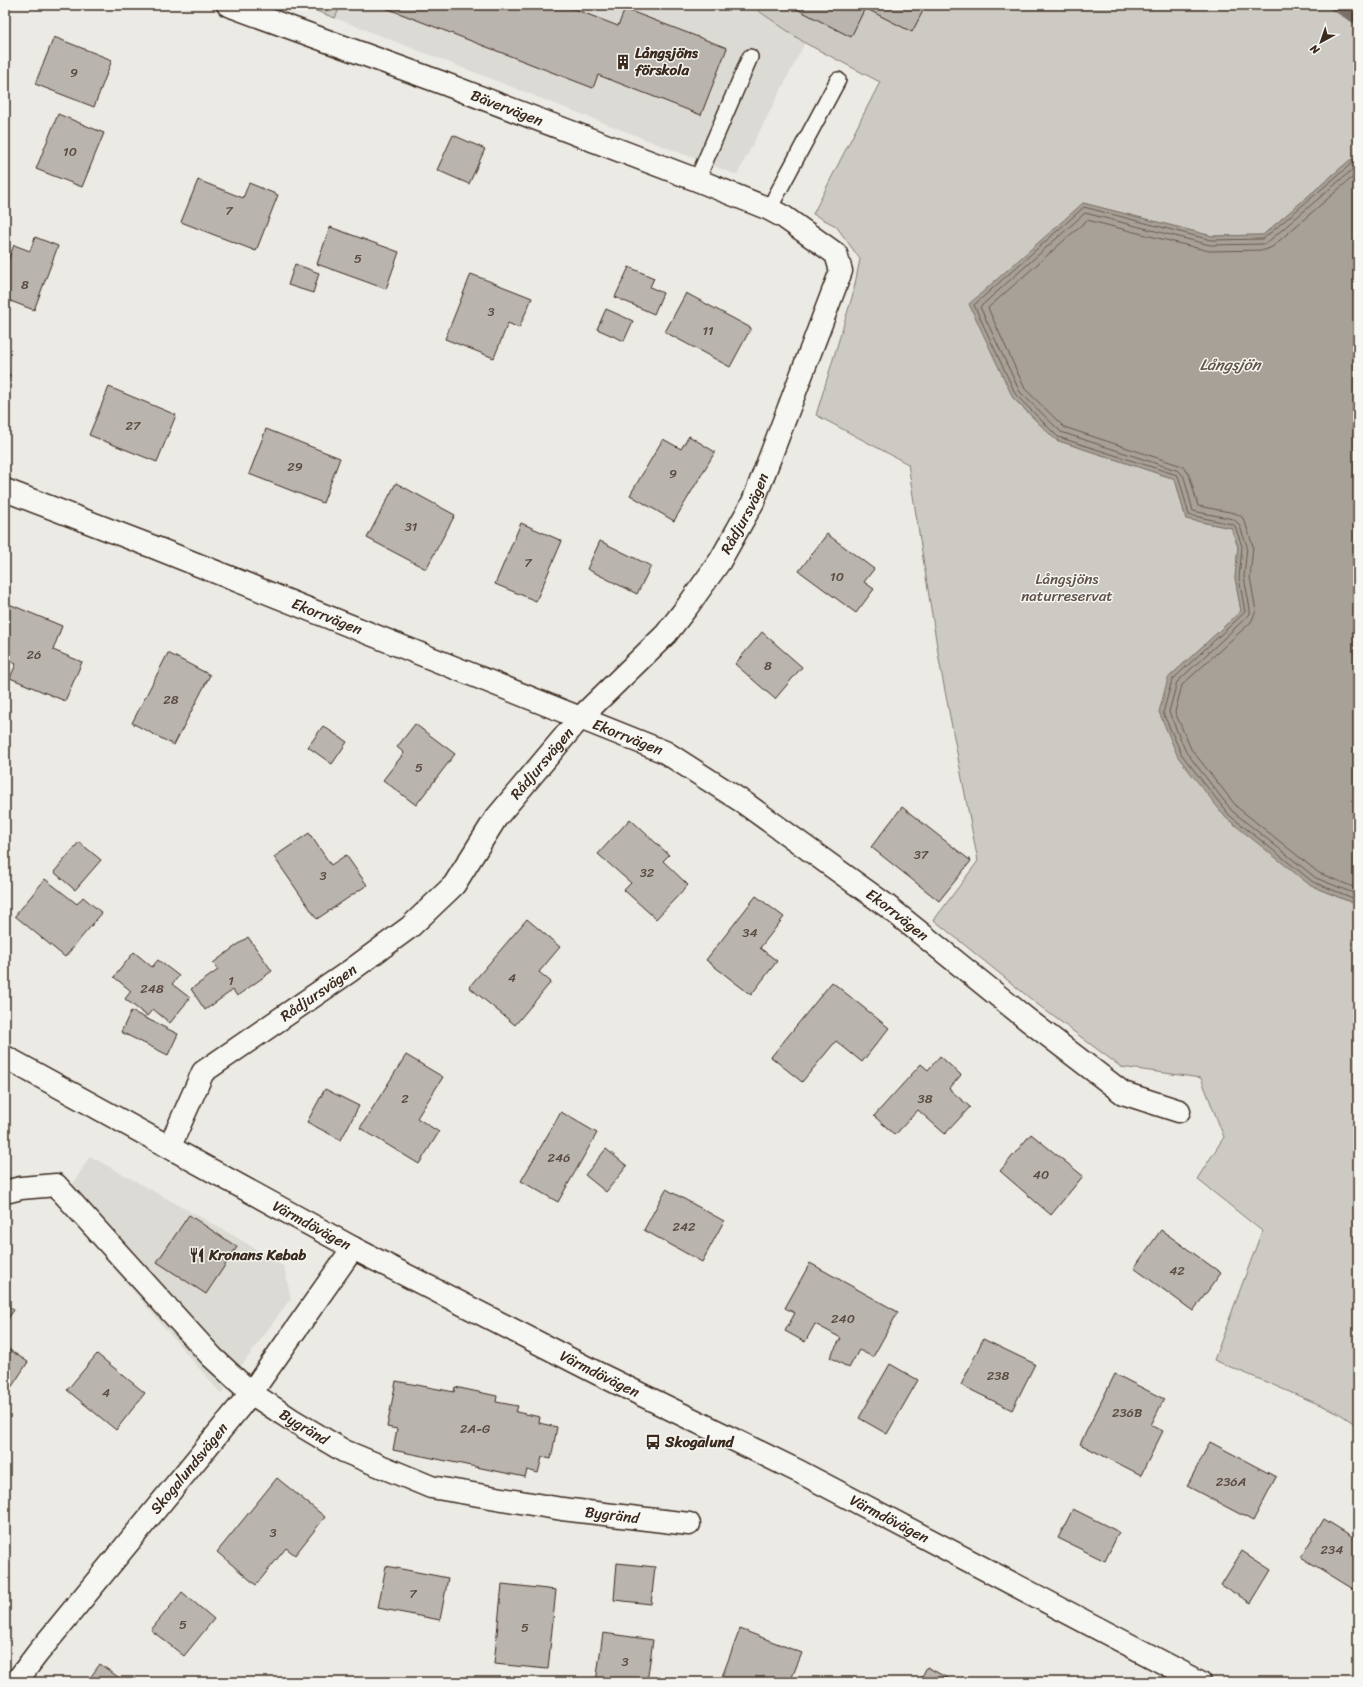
<svg xmlns="http://www.w3.org/2000/svg" width="1363" height="1687" font-family="Sriracha,sans-serif">
	<style>
		.built { fill: #dcdad4 }
		.green { fill: #cdcac4; stroke: #847a71 }
		.water { fill: #a8a198; stroke: #7c7167 }
		.lines { fill: none; stroke-linecap: round; stroke-linejoin: round }
		.shore { stroke: #675a4f; stroke-width: 1 }
		.stream { stroke: #7c7167; stroke-width: 10 }
		.building { fill: #bab4ae; stroke: #3b2a1e }
		.lane-casing { stroke: #3b2a1e; stroke-width: 18 }
		.street-casing { stroke: #3b2a1e; stroke-width: 25 }
		.secondary-casing { stroke: #3b2a1e; stroke-width: 25 }
		.lane { stroke: #f6f6f2; stroke-width: 15 }
		.street { stroke: #f6f6f2; stroke-width: 22 }
		.secondary { stroke: #f6f6f2; stroke-width: 22 }
		.labels { text-anchor: middle; dominant-baseline: central; stroke-width: 3; stroke-linejoin: round; paint-order: stroke }
		.number-label { font-size: 13px; fill: #5b4c42 }
		.poi-label { font-size: 15px; font-weight: bold; fill: #3b2a1e; stroke: #f6f6f2; text-anchor: start }
		.street-label { font-size: 15px; fill: #3b2a1e; stroke: #f6f6f2 }
		.park-label { font-size: 15px; fill: #605248; stroke: #f6f6f2 }
		.water-label { font-size: 16px; font-style: italic; fill: #615449; stroke: #f6f6f2 }
	</style>
	<rect width="100%" height="100%" fill="#ebeae5"/>
	<filter id="ink" filterUnits="userSpaceOnUse"><feTurbulence type="fractalNoise" baseFrequency=".025" numOctaves="2"/><feDisplacementMap in="SourceGraphic" scale="8" xChannelSelector="R" yChannelSelector="G"/><feConvolveMatrix kernelMatrix="1 2 1 2 8 2 1 2 1" color-interpolation-filters="sRGB"/></filter>
	<g filter="url(#ink)">
		<!-- built -->
		<path class="built" d="M341 5H749L805 43 737 175 335 18Z
			M90 1156 238 1238 284 1267 291 1298 221 1394 60 1205Z"/>
		<!-- green -->
		<path class="green" d="M300 5H341L335 18Z
			M750 5H1358V159L1350 160 1263 235 1212 236 1083 203 1013 398 1056 440 1175 479 1186 519 1231 528 1238 547 1235 578 1241 611 1168 678 1311 886 1358 905V1426L1337 1412 1214 1360 1262 1231 1197 1179 1224 1137 1201 1078 1121 1067 1037 1004 934 920 978 861 940 665 908 464 816 415 853 294 860 259 836 226 813 214 880 82 805 43Z"/>
		<!-- water -->
		<path class="water" d="M1358 159V905L1311 886 1226 818 1178 757 1159 712 1168 678 1241 611 1235 578 1238 547 1231 528 1186 519 1175 479 1056 440 1013 398 969 304 1083 203 1212 236 1263 235 1350 160Z"/>
		<g class="lines">
			<!-- shore -->
			<path class="shore" d="M1358 163 1351 164 1263 239 1211 240 1084 207 974 305 1016 395 1058 437 1177 475 1179 478 1189 515 1232 524 1235 526 1242 546 1239 578 1245 612 1172 680 1163 713 1182 755 1229 815 1313 882 1358 900
				M1358 168 1353 169 1269 241 1264 244 1210 245 1085 213 980 307 1020 392 1061 432 1179 471 1184 477 1193 511 1233 519 1239 524 1247 546 1244 577 1250 609V614L1177 682 1169 712 1186 752 1232 811 1316 878 1358 895
				M1358 174 1355 175 1272 247 1265 250 1209 251 1087 220 988 308 1025 389 1064 427 1182 466 1189 474 1198 506 1235 513 1242 517 1245 522 1253 546 1250 577 1256 611 1251 622 1182 685 1175 712 1191 749 1237 807 1319 873 1358 889"/>
			<!-- stream -->
			<path class="stream" d="M1333 5 1358 20"/>
		</g>
		<!-- building -->
		<path class="building" d="M378 5H570L569 7 618 26 625 9 727 48 701 115 598 75 593 88Z
			M789 5H926L912 32 865 8 851 37Z
			M54 37 112 60 94 107 35 84Z
			M58 114 104 133 82 187 36 169Z
			M453 135 485 149 469 184 437 170Z
			M198 180 243 198 249 183 278 195 256 251 181 222Z
			M330 227 399 252 386 289 317 264Z
			M35 237 58 246 34 310 5 299V268L14 245 30 251Z
			M295 264 319 273 313 293 288 285Z
			M629 267 654 278 650 287 663 293 654 314 615 297Z
			M471 274 532 298 519 328 508 323 494 358 445 339Z
			M686 293 751 328 730 367 665 332Z
			M606 309 633 321 624 341 597 329Z
			M5 373 10 375 5 387Z
			M109 387 176 415 157 462 89 435Z
			M266 429 340 458 323 503 249 474Z
			M689 436 715 452 674 521 630 495 663 439 681 449Z
			M396 483 455 515 426 569 367 538Z
			M521 523 562 541 536 601 495 584Z
			M827 534 874 569 864 582 874 589 856 613 799 571Z
			M600 541 651 566 637 594 587 569Z
			M9 604 62 626 53 650 82 662 65 701 10 678 16 664 5 659V614Z
			M762 632 802 667 775 699 735 664Z
			M168 653 210 675 174 745 132 723Z
			M415 724 455 754 416 805 383 780 404 753 397 747Z
			M323 726 347 742 332 764 308 747Z
			M902 807 971 861 939 901 871 847Z
			M630 819 669 855 663 861 688 885 656 919 624 890 631 883 598 854Z
			M309 833 331 865 346 855 367 885 317 919 274 857Z
			M79 842 101 860 75 890 54 872Z
			M45 879 77 904 83 897 102 913 65 957 15 916Z
			M756 896 784 917 760 948 777 961 751 995 706 960Z
			M527 919 560 947 539 972 551 982 515 1025 469 987Z
			M248 937 272 971 237 996 233 990 205 1010 191 989 218 970 213 963Z
			M134 952 152 967 158 960 179 976 172 984 190 998 170 1023 153 1009 147 1016 125 999 131 991 114 977Z
			M832 982 889 1028 862 1062 836 1041 802 1082 771 1057Z
			M131 1011 178 1034 168 1055 121 1032Z
			M406 1055 443 1077 417 1118 439 1132 419 1164 360 1128Z
			M940 1056 961 1075 949 1089 970 1107 945 1134 918 1110 895 1135 874 1116 921 1064 928 1070Z
			M325 1089 359 1106 341 1140 307 1122Z
			M561 1112 597 1133 558 1202 521 1181Z
			M1031 1134 1083 1176 1051 1215 1000 1171Z
			M606 1149 627 1166 606 1192 585 1175Z
			M666 1189 724 1221 702 1262 644 1230Z
			M189 1215 237 1247 206 1294 157 1262Z
			M1161 1230 1221 1273 1193 1311 1134 1268Z
			M810 1263 898 1312 873 1357 859 1350 849 1368 830 1357 841 1338 815 1324 805 1342 785 1331 795 1313 785 1308Z
			M5 1304 14 1310 5 1323Z
			M983 1339 1035 1364 1012 1410 961 1385Z
			M5 1347 28 1362 5 1397Z
			M97 1354 145 1393 116 1430 67 1390Z
			M890 1364 918 1380 887 1434 859 1418Z
			M1115 1374 1164 1399 1151 1425 1163 1431 1141 1475 1080 1444Z
			M396 1381 454 1392 455 1387 497 1396 496 1402 518 1406 516 1412 540 1417 539 1423 557 1427 551 1459 542 1457 538 1473 527 1470 525 1477 393 1450 397 1429 387 1427Z
			M1210 1442 1276 1477 1253 1521 1187 1486Z
			M277 1478 325 1517 295 1555 286 1548 256 1585 217 1552Z
			M1073 1509 1119 1532 1105 1561 1058 1538Z
			M1324 1519 1358 1540V1592L1301 1557Z
			M1242 1551 1271 1570 1251 1603 1221 1585Z
			M617 1563 655 1567 651 1604 614 1600Z
			M386 1566 448 1578 440 1620 378 1608Z
			M502 1584 556 1590 548 1669 494 1664Z
			M182 1592 214 1619 184 1656 151 1630Z
			M740 1629 802 1653 790 1682H720Z
			M603 1633 653 1640 647 1682H596Z
			M100 1664 125 1682H87Z
			M927 1667 955 1682H919Z"/>
		<g class="lines">
			<defs>
				<path id="lane" d="M697 180 750 57
					M769 209 838 80"/>
				<g id="street">
					<path id="s1" d="M5 490 151 546 665 752 743 802 887 906 1028 1020 1123 1093 1179 1111"/>
					<path id="s2" d="M170 1146 203 1072 350 971 410 927 454 885 496 818 580 718 666 634 687 607 720 561 753 502 841 271 836 254 784 217 769 209 697 180 440 82 228 5"/>
					<path id="s3" d="M5 1192 21 1188 56 1185 212 1357 251 1393 292 1420 344 1451 431 1487 562 1509 689 1524"/>
					<path id="s4" d="M16 1682 37 1654 251 1393 353 1248"/>
				</g>
				<g id="secondary">
					<path id="s5" d="M5 1057 353 1248 597 1373 800 1472 1200 1682"/>
				</g>
			</defs>
			<!-- lane casing -->
			<use href="#lane" class="lane-casing"/>
			<!-- street casing -->
			<use href="#street" class="street-casing"/>
			<!-- secondary casing -->
			<use href="#secondary" class="secondary-casing"/>
			<!-- lane -->
			<use href="#lane" class="lane"/>
			<!-- street -->
			<use href="#street" class="street"/>
			<!-- secondary -->
			<use href="#secondary" class="secondary"/>
		</g>
	</g>
	<!-- icons -->
	<defs>
		<symbol id="building-bare" viewBox="-9 -9 18 18"><path d="M-4-6H4V6H1V3H-1V6H-4ZM-2.5-4.3h1.7v1.8h-1.7ZM.8-4.3h1.7v1.8H.8ZM-2.5-1h1.7V.8h-1.7ZM.8-1h1.7V.8H.8Z" fill="#3b2a1e" stroke="#f6f6f2" stroke-width="2.5" paint-order="stroke"/></symbol>
		<symbol id="restaurant-bare" viewBox="-9 -9 18 18"><path d="M-5-6h1v4h1v-4h1v4h1v-4h1v5L-1.5 .5V6h-2V.5L-5-1ZM5-6V6H3V1.5H1.5Q1.5-4 5-6Z" fill="#3b2a1e" stroke="#f6f6f2" stroke-width="2.5" paint-order="stroke"/></symbol>
		<symbol id="bus-bare" viewBox="-9 -9 18 18"><path d="M-5-6H5V4H4V6H2V4H-2V6H-4V4H-5ZM-3.5-4V0h7V-4ZM-3.5 1.2v1.5H-2V1.2ZM2 1.2v1.5H3.5V1.2Z" fill="#3b2a1e" stroke="#f6f6f2" stroke-width="2.5" paint-order="stroke"/></symbol>
	</defs>
	<g fill-rule="evenodd">
		<use href="#building-bare" x="612" y="51" width="22" height="22"/>
		<use href="#restaurant-bare" x="186" y="1244" width="22" height="22"/>
		<use href="#bus-bare" x="642" y="1431" width="22" height="22"/>
	</g>
	<g class="labels">
		<!-- number labels -->
		<g class="number-label">
			<text x="74" y="72">9</text>
			<text x="70" y="151">10</text>
			<text x="229" y="210">7</text>
			<text x="358" y="258">5</text>
			<text x="25" y="284">8</text>
			<text x="491" y="311">3</text>
			<text x="708" y="330">11</text>
			<text x="133" y="425">27</text>
			<text x="295" y="466">29</text>
			<text x="673" y="473">9</text>
			<text x="411" y="526">31</text>
			<text x="528" y="562">7</text>
			<text x="837" y="576">10</text>
			<text x="34" y="654">26</text>
			<text x="768" y="665">8</text>
			<text x="171" y="699">28</text>
			<text x="419" y="767">5</text>
			<text x="921" y="854">37</text>
			<text x="647" y="872">32</text>
			<text x="323" y="875">3</text>
			<text x="750" y="932">34</text>
			<text x="512" y="977">4</text>
			<text x="231" y="980">1</text>
			<text x="152" y="988">248</text>
			<text x="405" y="1098">2</text>
			<text x="925" y="1098">38</text>
			<text x="559" y="1157">246</text>
			<text x="1041" y="1174">40</text>
			<text x="684" y="1226">242</text>
			<text x="1177" y="1270">42</text>
			<text x="843" y="1318">240</text>
			<text x="998" y="1375">238</text>
			<text x="106" y="1392">4</text>
			<text x="1127" y="1412">236B</text>
			<text x="475" y="1428">2A-G</text>
			<text x="1231" y="1481">236A</text>
			<text x="273" y="1532">3</text>
			<text x="1332" y="1549">234</text>
			<text x="413" y="1593">7</text>
			<text x="183" y="1624">5</text>
			<text x="525" y="1627">5</text>
			<text x="625" y="1661">3</text>
		</g>
		<!-- poi labels -->
		<g class="poi-label">
			<text x="635" y="53">Långsjöns<tspan x="635" dy="17">förskola</tspan></text>
			<text x="209" y="1255">Kronans Kebab</text>
			<text x="665" y="1442">Skogalund</text>
		</g>
		<!-- street labels -->
		<g class="street-label">
			<text transform="translate(507 108) rotate(21)">Bävervägen</text>
			<text stroke="none"><textPath href="#s2" startOffset="869">Rådjursvägen</textPath></text>
			<text stroke="none"><textPath href="#s1" startOffset="346">Ekorrvägen</textPath></text>
			<text stroke="none"><textPath href="#s1" startOffset="670">Ekorrvägen</textPath></text>
			<text stroke="none"><textPath href="#s2" startOffset="545">Rådjursvägen</textPath></text>
			<text stroke="none"><textPath href="#s1" startOffset="994">Ekorrvägen</textPath></text>
			<text stroke="none"><textPath href="#s2" startOffset="221">Rådjursvägen</textPath></text>
			<text stroke="none"><textPath href="#s5" startOffset="350">Värmdövägen</textPath></text>
			<text stroke="none"><textPath href="#s5" startOffset="674">Värmdövägen</textPath></text>
			<text stroke="none"><textPath href="#s3" startOffset="400">Bygränd</textPath></text>
			<text stroke="none"><textPath href="#s4" startOffset="275">Skogalundsvägen</textPath></text>
			<text stroke="none"><textPath href="#s3" startOffset="724">Bygränd</textPath></text>
			<text stroke="none"><textPath href="#s5" startOffset="998">Värmdövägen</textPath></text>
		</g>
		<!-- park labels -->
		<g class="park-label">
			<text x="1067" y="579">Långsjöns<tspan x="1067" dy="17">naturreservat</tspan></text>
		</g>
		<!-- water labels -->
		<g class="water-label">
			<text x="1230" y="364">Långsjön</text>
		</g>
	</g>
	<!-- margin -->
	<rect width="1363" height="1687" fill="none" stroke="#f6f6f2" stroke-width="20"/>
	<rect x="10" y="10" width="1343" height="1667" fill="none" stroke="#3b2a1e" stroke-width="1.5" filter="url(#ink)"/>
	<!-- north arrow -->
	<g transform="translate(1321 42) rotate(220)" stroke="#f6f6f2" stroke-width="3" paint-order="stroke">
	<path d="M0-3L7 15L0 10L-7 15Z" fill="#3b2a1e"/>
	<text y="-6" font-size="11" font-weight="bold" text-anchor="middle" fill="#3b2a1e">N</text>
	</g>
</svg>
